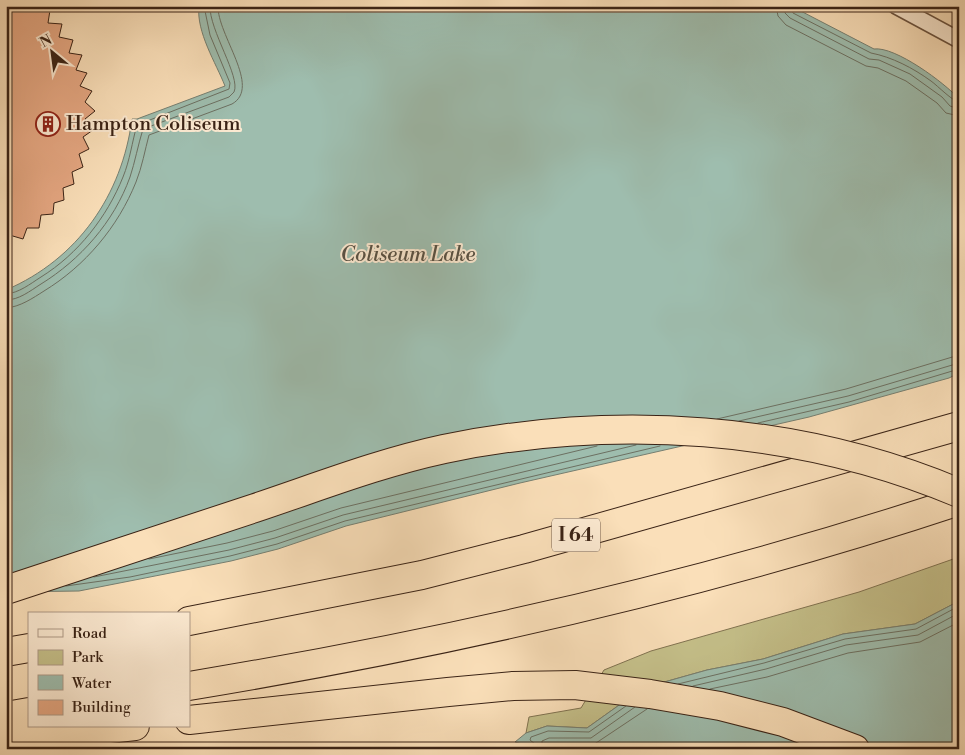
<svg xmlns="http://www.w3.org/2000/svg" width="965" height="755" font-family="'Libre Bodoni',serif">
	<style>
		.green { fill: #c5c08a; stroke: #807250 }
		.water { fill: #9ebdae; stroke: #767f71 }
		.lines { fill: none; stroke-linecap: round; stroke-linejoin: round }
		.shore { stroke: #6c7062; stroke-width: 1 }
		.building { fill: #e5a782; stroke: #3a2316 }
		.minor-casing { stroke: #6a523f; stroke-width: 18 }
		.motorway-casing { stroke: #3a2316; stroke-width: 30 }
		.minor { stroke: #fcead2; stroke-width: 15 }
		.motorway { stroke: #fadfb9; stroke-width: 28 }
		.motorway-bridge-casing { stroke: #3a2316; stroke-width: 30; stroke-linecap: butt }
		.motorway-bridge { stroke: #fadfb9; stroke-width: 28 }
		.labels { text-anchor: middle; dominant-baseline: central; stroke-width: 4; stroke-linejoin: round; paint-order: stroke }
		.shield { fill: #fcead2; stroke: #745f4e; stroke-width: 1 }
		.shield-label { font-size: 19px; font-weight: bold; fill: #3a2316 }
		.poi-label { font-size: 20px; fill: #3a2316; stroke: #fcead2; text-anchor: start }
		.water-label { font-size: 21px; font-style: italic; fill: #585144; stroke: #fcead2 }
	</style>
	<rect width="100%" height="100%" fill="#fadfb9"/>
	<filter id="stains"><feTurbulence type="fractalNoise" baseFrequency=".004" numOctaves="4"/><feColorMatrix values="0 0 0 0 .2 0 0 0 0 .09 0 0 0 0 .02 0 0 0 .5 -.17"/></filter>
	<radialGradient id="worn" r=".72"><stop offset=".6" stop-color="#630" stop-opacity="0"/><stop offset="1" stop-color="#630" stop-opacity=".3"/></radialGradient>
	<!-- green -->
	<path class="green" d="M959 557V601L915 624 843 634 763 659 707 670 643 688 587 728 547 726 526 733 529 717 581 708 604 670 651 651 859 592Z"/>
	<!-- water -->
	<path class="water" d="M199 6H791L874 49C895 46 945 83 959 99V373L949 378 809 417 520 483 346 526 278 549 231 561 79 591 6 592V290C78 259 122 195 132 119H137L225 86C216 63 196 32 199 6Z
		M959 601V749H539L515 742 526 733 547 726 587 728 643 688 707 670 763 659 843 634 915 624Z"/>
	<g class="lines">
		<!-- shore -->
		<path class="shore" d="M776 6 778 16 786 25 866 66 878 68 906 81 937 103 946 113 959 116
			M784 6 785 13 790 18 869 59 879 60 910 74 942 97 950 106 959 109
			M790 6 793 13 871 53C892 57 913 68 931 81 938 86 952 101 959 102
			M6 294C19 293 30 284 41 277 78 254 107 217 123 177 130 160 132 142 137 125L229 89 230 83 210 35 204 6
			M6 300C19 300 30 291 41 284 80 260 114 222 130 177 135 162 138 145 143 129L229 97 234 92C241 77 209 30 210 6
			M6 308C20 307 33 298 44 291 85 266 118 227 136 182 142 167 145 150 149 135L232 104C262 87 217 35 218 6
			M717 419 846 389 959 355
			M739 421 848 396 959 363
			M758 423 849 402 959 369
			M149 559 227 543 273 531 341 508 597 446
			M94 577 229 550 275 538 343 515 636 445
			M66 586 130 577 230 556 277 544 345 521 660 446
			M678 684 764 663 845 639 916 629 959 606
			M693 686 766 669 846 645 918 635 959 613
			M710 689 767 677 848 653 920 642 959 622
			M536 749 535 744 530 740 531 737 548 731 589 732 626 706
			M542 749V741L549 738H591L635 707
			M550 749 552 745H593L647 709"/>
	</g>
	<!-- building -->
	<path class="building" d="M6 6H36V11L50 10 48 23 62 24 59 37 73 40 69 53 82 55 76 70 87 73 80 86 92 91 85 102 95 111 85 119 93 130 83 137 89 149 79 154 83 167 72 172 74 184 63 188 64 200 54 203 53 214 41 215 39 228H27L23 239 6 234Z"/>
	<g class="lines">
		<defs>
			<path id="minor" d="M896 6 959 40"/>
			<path id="motorway" d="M189 621 422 575 524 549 959 426
				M6 652 29 648
				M189 686C449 643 709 584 959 501
				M6 716 29 712
				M189 720 448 692 513 686 575 685 650 694 720 706 783 722 855 749
				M6 735 83 732 135 726"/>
		</defs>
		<!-- minor casing -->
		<use href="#minor" class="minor-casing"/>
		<!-- motorway casing -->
		<use href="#motorway" class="motorway-casing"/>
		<!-- minor -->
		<use href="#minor" class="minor"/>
		<!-- motorway -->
		<use href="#motorway" class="motorway"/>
		<defs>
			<path id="motorway-bridge" d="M6 590C89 563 172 536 255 508 318 487 379 463 444 449 613 414 798 425 959 493"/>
		</defs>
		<!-- motorway-bridge casing -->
		<use href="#motorway-bridge" class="motorway-bridge-casing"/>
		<!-- motorway-bridge -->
		<use href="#motorway-bridge" class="motorway-bridge"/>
	</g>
	<!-- icons -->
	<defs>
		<symbol id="building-ring" viewBox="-11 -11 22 22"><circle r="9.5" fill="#fcead2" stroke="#8f2418" stroke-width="1.5"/><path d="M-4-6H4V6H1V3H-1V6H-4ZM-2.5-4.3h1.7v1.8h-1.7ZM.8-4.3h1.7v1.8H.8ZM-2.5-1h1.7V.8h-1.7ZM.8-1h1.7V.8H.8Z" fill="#8f2418"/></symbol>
	</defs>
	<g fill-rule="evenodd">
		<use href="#building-ring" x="34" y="110" width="28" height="28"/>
	</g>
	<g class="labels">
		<!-- shield labels -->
		<rect class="shield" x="552" y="518.5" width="48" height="33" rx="4"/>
		<g class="shield-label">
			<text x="576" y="535">I 64</text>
		</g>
		<!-- poi labels -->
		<g class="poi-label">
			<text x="66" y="124">Hampton Coliseum</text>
		</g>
		<!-- water labels -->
		<g class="water-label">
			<text x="408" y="255">Coliseum Lake</text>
		</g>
	</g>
	<!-- margin -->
	<rect width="965" height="755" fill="none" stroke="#fadfb9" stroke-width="25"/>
	<rect x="8" y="8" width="950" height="740" fill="none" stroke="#3a2316" stroke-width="2.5"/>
	<rect x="12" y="12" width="940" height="730" fill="none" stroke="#3a2316"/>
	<!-- legend -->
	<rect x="28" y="612" width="162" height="115" fill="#fcead2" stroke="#ae9a87"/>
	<rect x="38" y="629" width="25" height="8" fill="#fcead2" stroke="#ae9a87"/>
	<text x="72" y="638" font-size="15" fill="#3a2316">Road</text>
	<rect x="38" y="650" width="25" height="15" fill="#c5c08a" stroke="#ae9a87"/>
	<text x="72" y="662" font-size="15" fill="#3a2316">Park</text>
	<rect x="38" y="675" width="25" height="15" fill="#9ebdae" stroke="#ae9a87"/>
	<text x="72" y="688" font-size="15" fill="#3a2316">Water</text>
	<rect x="38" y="700" width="25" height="15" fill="#e5a782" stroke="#ae9a87"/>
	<text x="72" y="712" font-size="15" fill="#3a2316">Building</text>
	<!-- north arrow -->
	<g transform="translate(52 52) rotate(331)" stroke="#fcead2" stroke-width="4" paint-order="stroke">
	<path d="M0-4L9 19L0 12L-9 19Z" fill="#3a2316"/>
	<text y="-8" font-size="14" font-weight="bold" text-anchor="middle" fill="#3a2316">N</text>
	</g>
	<rect width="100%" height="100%" filter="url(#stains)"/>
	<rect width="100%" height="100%" fill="url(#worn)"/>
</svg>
